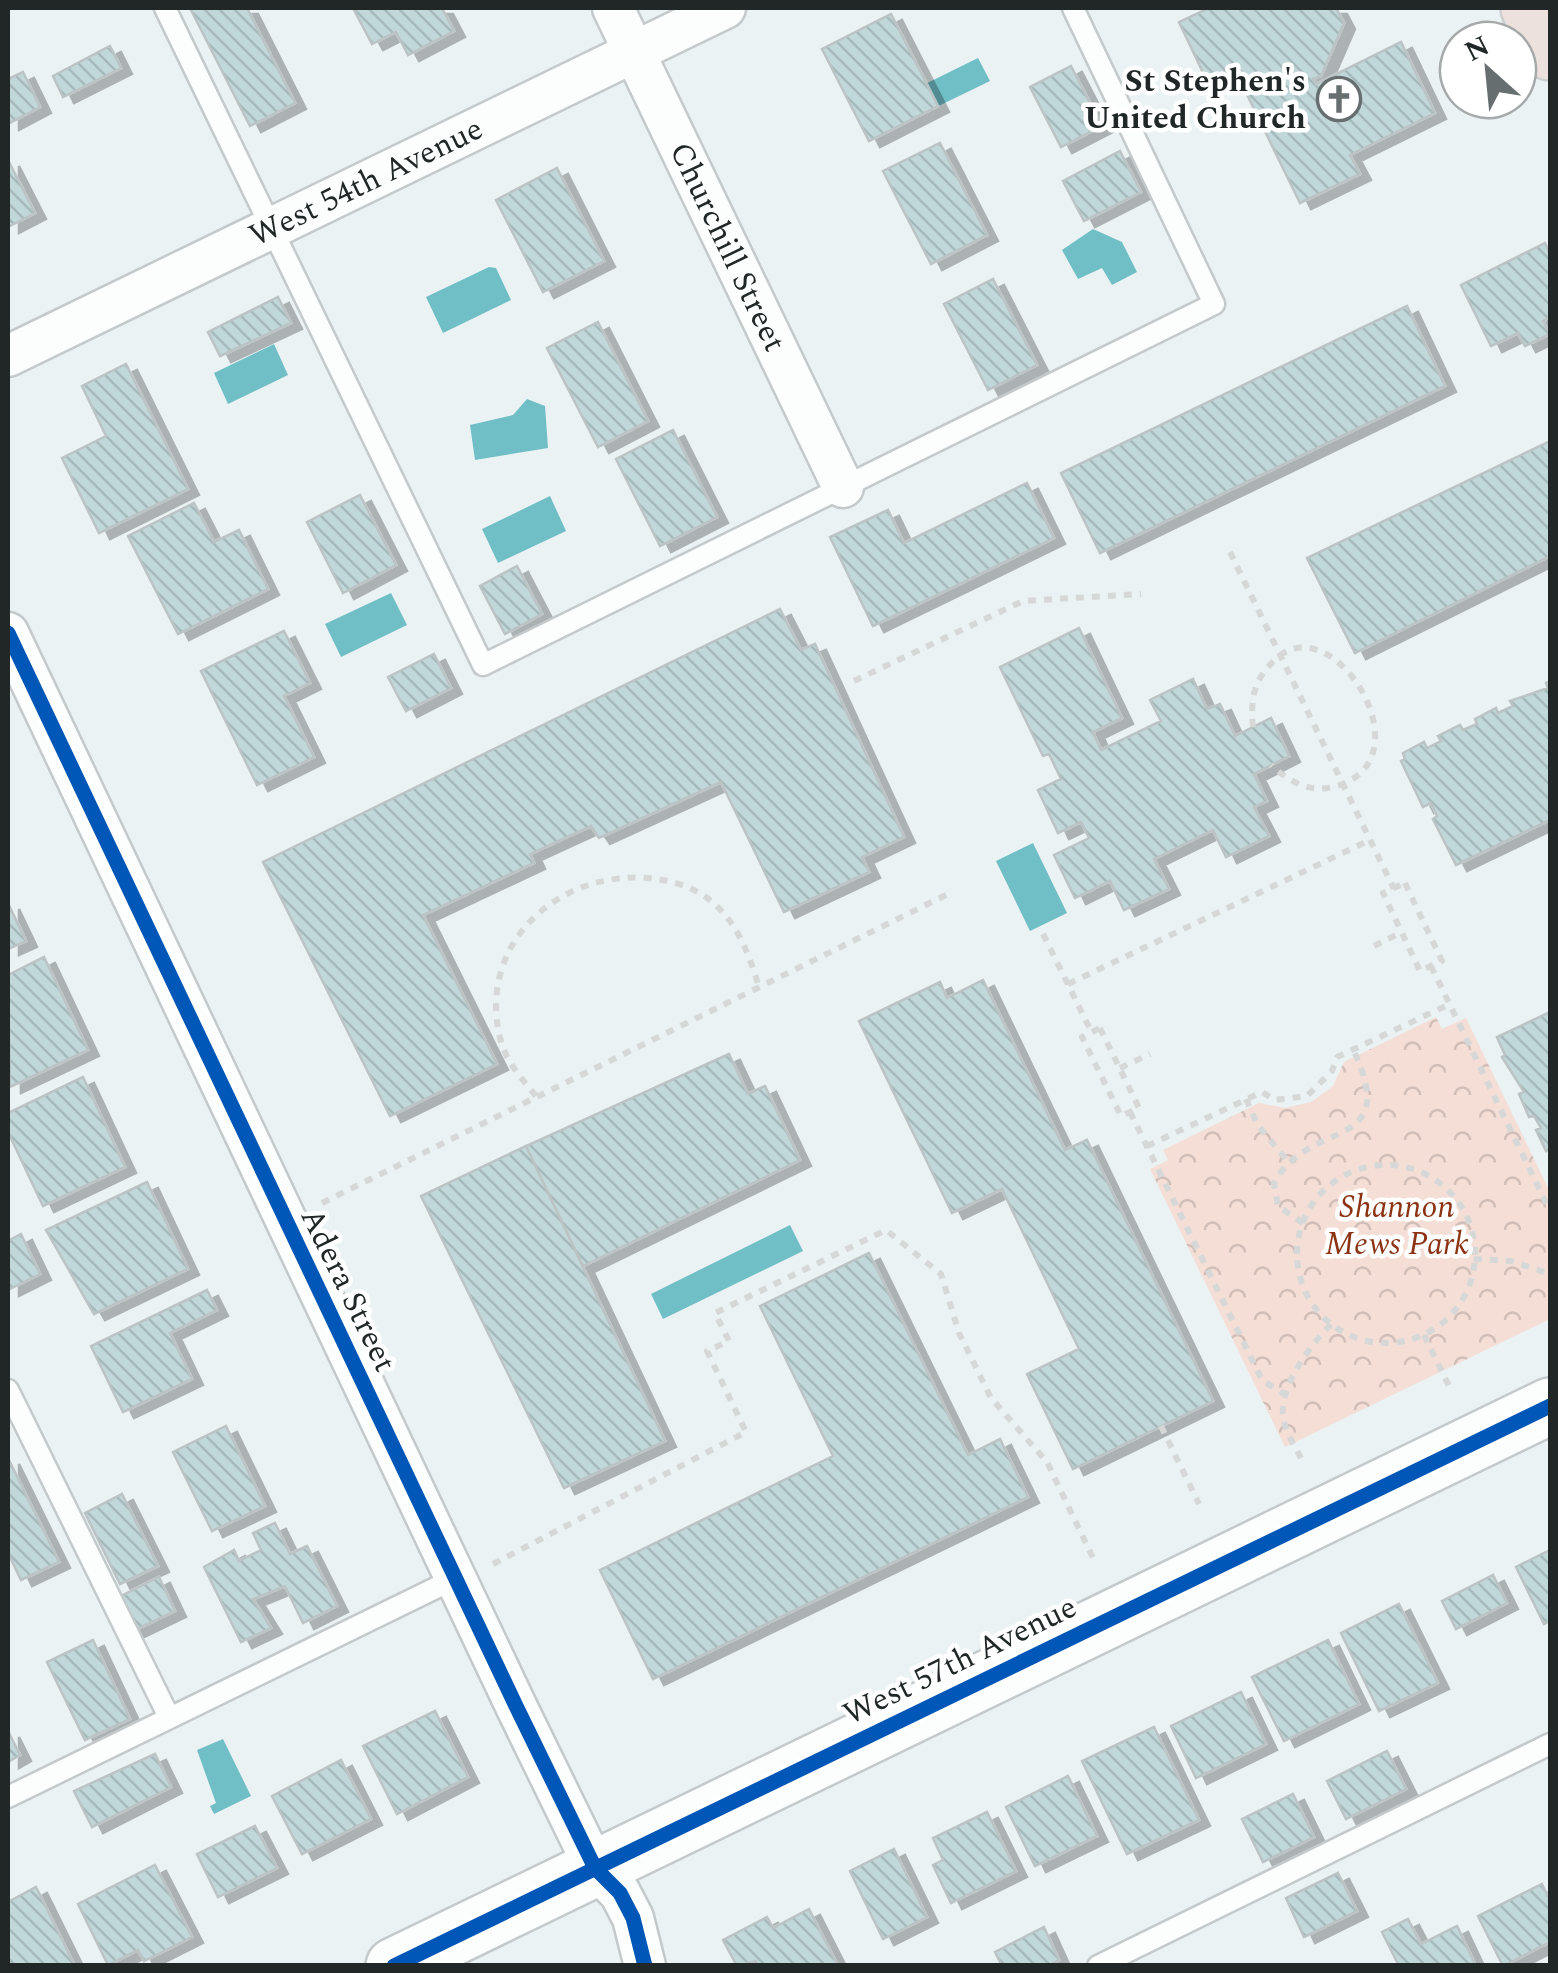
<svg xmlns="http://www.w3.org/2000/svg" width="1558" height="1973" font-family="Spectral,serif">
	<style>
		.park { fill: url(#park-crowns) }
		.water { fill: #70bec6 }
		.building { fill: url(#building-back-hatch); stroke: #bcc3c4; stroke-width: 2.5; filter: url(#shadow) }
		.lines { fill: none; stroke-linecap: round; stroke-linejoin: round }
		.lane-casing { stroke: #c4cacb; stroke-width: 25 }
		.street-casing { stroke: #c4cacb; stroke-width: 45 }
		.secondary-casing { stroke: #c4cacb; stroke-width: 60 }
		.highway-casing { stroke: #cbcfd0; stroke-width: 60 }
		.path { stroke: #d6d8d8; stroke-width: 6; stroke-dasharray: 8 8; stroke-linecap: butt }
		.lane { stroke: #fcfdfd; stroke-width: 20 }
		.street { stroke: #fcfdfd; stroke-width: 40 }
		.secondary { stroke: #fcfdfd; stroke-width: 55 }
		.highway { stroke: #ede1dd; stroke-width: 55 }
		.cycleway-casing { stroke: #fff; stroke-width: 21 }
		.cycleway { stroke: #0057b8; stroke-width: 15 }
		.labels { text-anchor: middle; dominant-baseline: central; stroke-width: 9; stroke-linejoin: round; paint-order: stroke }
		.poi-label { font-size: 32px; font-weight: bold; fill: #212727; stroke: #fff; text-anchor: end }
		.street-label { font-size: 32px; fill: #212727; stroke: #fff }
		.park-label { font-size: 32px; font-style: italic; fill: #8b3312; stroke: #fff }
	</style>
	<defs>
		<pattern id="park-crowns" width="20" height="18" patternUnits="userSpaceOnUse" patternTransform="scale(2.5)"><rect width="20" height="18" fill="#f4ded6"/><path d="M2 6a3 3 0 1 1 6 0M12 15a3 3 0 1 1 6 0" fill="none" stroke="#d1beb8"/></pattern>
		<pattern id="building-back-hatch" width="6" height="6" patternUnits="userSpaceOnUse" patternTransform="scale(2.5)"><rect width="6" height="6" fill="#c1d8db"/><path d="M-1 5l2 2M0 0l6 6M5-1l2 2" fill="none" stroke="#a6b9bc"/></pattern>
		<filter id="shadow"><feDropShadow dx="11" dy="6" stdDeviation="0" flood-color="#0004"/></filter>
	</defs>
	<rect width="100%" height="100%" fill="#eaf2f4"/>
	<!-- park -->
	<path class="park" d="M1436 1017 1442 1029 1466 1018 1550 1192V1319L1285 1447 1150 1169 1168 1160 1163 1150 1259 1103 1285 1108 1311 1102 1333 1086 1344 1062Z"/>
	<!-- water -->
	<path class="water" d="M978 58 990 81 922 114 911 91Z
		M1093 229 1122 242 1137 272 1112 285 1102 268 1078 279 1062 250Z
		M489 267 496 268 511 300 443 333 426 297Z
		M274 344 288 375 228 404 214 373Z
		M527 399 545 406 548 448 475 460 470 425 513 415Z
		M550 496 566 531 498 563 482 529Z
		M391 593 407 625 341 657 325 624Z
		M1033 843 1067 913 1030 931 996 861Z
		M790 1225 803 1251 663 1319 651 1294Z
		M223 1739 251 1796 214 1814 210 1806 216 1803 197 1750Z"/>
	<!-- building -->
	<path class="building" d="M190 8H247L295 103 250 126Z
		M353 8H442L454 31 408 55 396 32 372 44Z
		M1209 8H1336L1344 23 1321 76 1313 79 1316 84 1401 42 1435 113 1350 155 1360 174 1300 203 1234 68 1207 81 1179 22Z
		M891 14 938 106 869 141 822 49Z
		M110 46 121 68 63 97 53 76Z
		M1071 66 1102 126 1061 147 1030 87Z
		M23 72 40 107 8 124V79Z
		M940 143 987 235 931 264 883 171Z
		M1120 151 1141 192 1084 221 1063 181Z
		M8 160 35 213 8 227Z
		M557 168 604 261 543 292 496 200Z
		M1545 243 1550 254V317L1543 321 1550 334 1525 346 1518 333 1491 346 1461 285Z
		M993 279 1037 365 988 390 944 304Z
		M278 297 291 323 220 356 208 332Z
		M1407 306 1445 386 1100 553 1061 473Z
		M598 322 648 421 598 447 547 348Z
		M126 364 188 489 99 533 62 458 106 436 82 386Z
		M673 430 717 517 660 546 616 459Z
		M1550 441V556L1355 653 1307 558Z
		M1027 483 1054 538 873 626 830 537 888 510 904 543Z
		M360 495 396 565 343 593 307 522Z
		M194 503 214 542 239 530 268 589 178 634 128 536Z
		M517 566 542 614 505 634 480 586Z
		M780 609 801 650 815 644 904 837 862 857 869 872 784 912 721 782 599 838 591 826 530 854 534 863 423 915 497 1064 390 1116 263 862Z
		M1079 628 1122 718 1093 732 1101 750 1161 721 1150 700 1193 679 1207 709 1220 704 1235 736 1271 718 1289 756 1254 774 1267 801 1254 807 1269 836 1226 857 1213 830 1154 859 1169 889 1124 910 1110 881 1075 898 1054 855 1089 838 1081 822 1058 833 1038 790 1061 779 1049 754 1043 756 1000 667Z
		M284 631 310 683 284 696 314 757 257 785 201 671Z
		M434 654 451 688 406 711 388 677Z
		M1550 681V820L1456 865 1433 819 1437 816 1431 803 1423 807 1401 761 1405 759 1403 753 1424 742 1427 748 1441 741 1438 736 1460 725 1463 730 1477 724 1475 719 1496 708 1498 713 1513 706 1510 701 1548 688 1546 683Z
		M8 903 26 941 8 949Z
		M44 957 88 1050 10 1087 8 975Z
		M983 980 1065 1150 1087 1140 1213 1401 1073 1469 1027 1374 1079 1349 1002 1189 952 1213 859 1021 940 982 947 998Z
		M1550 1012V1148L1546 1151 1536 1130 1541 1128 1534 1116 1529 1117 1519 1094 1524 1092 1502 1057 1505 1055 1497 1037Z
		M729 1054 748 1094 765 1086 800 1160 583 1266 526 1146Z
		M83 1077 125 1167 43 1206 8 1132V1113Z
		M526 1146 665 1441 564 1488 421 1196Z
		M147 1182 188 1269 94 1314 46 1230Z
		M21 1234 40 1274 8 1290V1241Z
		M869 1253 968 1455 1000 1439 1028 1497 653 1679 600 1570 833 1456 760 1306Z
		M207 1290 217 1310 170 1333 192 1379 123 1412 91 1346Z
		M226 1426 265 1506 212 1531 173 1452Z
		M8 1458 59 1562 21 1580 8 1553Z
		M122 1494 158 1566 120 1584 85 1513Z
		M275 1523 290 1554 307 1546 337 1606 303 1623 285 1586 253 1599 271 1628 241 1642 204 1567 234 1550 239 1561 261 1550 253 1533Z
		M1550 1550V1621L1544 1624 1516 1567Z
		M1493 1575 1507 1603 1456 1629 1442 1601Z
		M159 1577 175 1611 131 1632 115 1599Z
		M1399 1604 1438 1683 1379 1711 1341 1633Z
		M93 1640 130 1719 85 1740 47 1662Z
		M1328 1640 1359 1704 1284 1741 1252 1677Z
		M1241 1692 1266 1744 1196 1778 1171 1726Z
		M435 1711 468 1777 397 1814 363 1746Z
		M1154 1727 1199 1820 1127 1854 1082 1761Z
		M8 1731 20 1755 8 1762Z
		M1387 1751 1406 1789 1346 1819 1327 1781Z
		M155 1754 171 1787 92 1827 74 1791Z
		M341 1760 371 1819 302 1854 272 1796Z
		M1068 1776 1097 1836 1035 1866 1006 1807Z
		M1293 1794 1314 1837 1263 1862 1242 1819Z
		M987 1812 1016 1871 951 1903 933 1865 943 1860 933 1838Z
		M255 1826 277 1868 218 1897 197 1854Z
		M894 1849 927 1917 883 1939 850 1871Z
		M155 1865 192 1937 144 1961 138 1950 108 1965 78 1904Z
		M1338 1873 1357 1911 1304 1937 1286 1898Z
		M1542 1884 1550 1901V1942L1503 1966 1478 1916Z
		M36 1887 75 1966H8V1902Z
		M809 1909 838 1966H758L756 1961 737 1966 723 1940 767 1917 773 1928Z
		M1408 1919 1421 1944 1457 1926 1476 1966H1399L1382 1932Z
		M1044 1927 1059 1960 1048 1966H1002L995 1952Z"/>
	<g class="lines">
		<defs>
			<path id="lane" d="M165 8 483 665 1214 304 1073 8
				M8 1390 169 1717
				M8 1797 454 1579
				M1098 1966 1550 1744"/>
			<g id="street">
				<path id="s1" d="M613 8 843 487"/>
				<path id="s2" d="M8 356 725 8"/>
				<path d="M8 633 516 1706 595 1868 620 1893 633 1918 645 1966"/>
			</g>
			<path id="secondary" d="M394 1966 1550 1406"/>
			<path id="highway" d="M1529 8 1550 52"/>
		</defs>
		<!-- lane casing -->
		<use href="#lane" class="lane-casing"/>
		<!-- street casing -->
		<use href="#street" class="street-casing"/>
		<!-- secondary casing -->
		<use href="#secondary" class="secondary-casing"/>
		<!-- highway casing -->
		<use href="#highway" class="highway-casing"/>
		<!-- path -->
		<path class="path" d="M1230 552 1394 889
			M854 681 1023 601 1141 594
			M1253 727C1250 698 1254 678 1277 658 1335 606 1431 763 1333 787 1309 793 1288 781 1271 765
			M1405 883 1442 961 1420 971 1383 893Z
			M1043 934 1092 1033
			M1374 946 1402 932
			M1431 966 1550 1211
			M1068 984 1370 840
			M1100 1028 1139 1108 1121 1116 1082 1037Z
			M1120 1068 1150 1054
			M536 1096C523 1080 509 1065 502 1045 473 949 554 871 647 878 670 880 693 886 711 901 738 923 749 955 759 987
			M1246 1099 1257 1124 1289 1163
			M1130 1112 1262 1380 1287 1396
			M1147 1146 1262 1092 1275 1100 1307 1096 1332 1071 1337 1057 1450 1004
			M1297 1254a89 89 0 1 1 178 0a89 89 0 1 1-178 0Z
			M322 1203 950 893
			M1303 1223 1278 1206 1274 1183C1311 1116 1402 1154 1353 1049
			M1474 1259 1511 1261 1550 1274
			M1424 1335 1449 1386
			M1161 1426 1199 1504
			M1301 1458C1295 1447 1287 1434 1284 1422 1276 1389 1310 1346 1331 1324
			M493 1564 746 1432 707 1351 729 1341 715 1313 886 1230 941 1274 959 1333 991 1398 1047 1462 1093 1558"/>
		<!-- lane -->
		<use href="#lane" class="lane"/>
		<!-- street -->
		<use href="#street" class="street"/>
		<!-- secondary -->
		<use href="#secondary" class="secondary"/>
		<!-- highway -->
		<use href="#highway" class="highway"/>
		<defs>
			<path id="cycleway" d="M8 633 516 1706 595 1868 620 1893 633 1918 645 1966
				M394 1966 1550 1406"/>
		</defs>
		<!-- cycleway casing -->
		<use href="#cycleway" class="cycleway-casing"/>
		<!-- cycleway -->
		<use href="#cycleway" class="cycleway"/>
	</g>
	<!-- icons -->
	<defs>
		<symbol id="church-ring" viewBox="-11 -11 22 22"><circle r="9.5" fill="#fff" stroke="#676e6f" stroke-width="1.5"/><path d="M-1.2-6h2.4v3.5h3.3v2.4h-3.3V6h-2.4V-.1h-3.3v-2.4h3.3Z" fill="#676e6f"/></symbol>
	</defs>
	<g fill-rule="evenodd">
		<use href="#church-ring" x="1314" y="74" width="50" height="50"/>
	</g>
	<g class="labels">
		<!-- poi labels -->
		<g class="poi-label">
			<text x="1306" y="81">St Stephen's<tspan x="1306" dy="37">United Church</tspan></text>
		</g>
		<!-- street labels -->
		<g class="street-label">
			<text stroke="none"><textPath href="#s2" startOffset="398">West 54th Avenue</textPath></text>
			<text stroke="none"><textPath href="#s1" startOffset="265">Churchill Street</textPath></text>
			<text transform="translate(348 1290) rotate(64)">Adera Street</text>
			<text transform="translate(960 1661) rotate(-26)">West 57th Avenue</text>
		</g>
		<!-- park labels -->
		<g class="park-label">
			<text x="1397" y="1207">Shannon<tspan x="1397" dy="37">Mews Park</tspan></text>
		</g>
	</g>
	<!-- border -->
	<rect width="1558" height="1973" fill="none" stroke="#212727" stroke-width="20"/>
	<!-- north arrow -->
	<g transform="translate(1488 70) rotate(333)"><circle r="48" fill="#ffffff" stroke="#a6a9a9" stroke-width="2.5"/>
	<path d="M0-8L18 38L0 25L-18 38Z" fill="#676e6f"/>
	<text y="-15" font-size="28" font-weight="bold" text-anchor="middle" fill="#212727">N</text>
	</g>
</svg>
